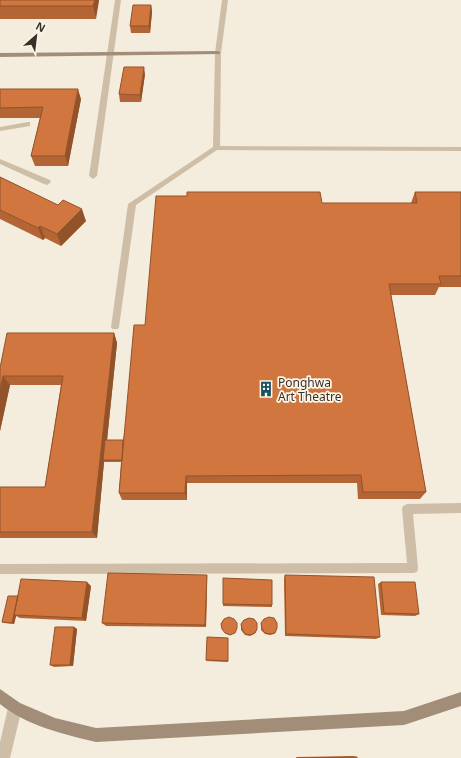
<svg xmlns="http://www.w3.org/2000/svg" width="461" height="758" font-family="'Noto Sans',sans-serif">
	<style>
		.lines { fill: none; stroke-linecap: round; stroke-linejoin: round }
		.lane { fill: #cebea7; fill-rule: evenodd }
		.street { fill: #cebea7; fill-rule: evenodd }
		.secondary { fill: #a28d78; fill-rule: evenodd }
		.wall { fill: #b36535 }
		.shaded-wall { fill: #92532b }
		.building { fill: #d0763e; stroke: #92532b }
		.labels { text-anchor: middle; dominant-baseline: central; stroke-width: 3.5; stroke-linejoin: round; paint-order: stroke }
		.poi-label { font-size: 12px; fill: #3a3028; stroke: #fbf6e9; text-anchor: start }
	</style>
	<rect width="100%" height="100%" fill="#f4ecdc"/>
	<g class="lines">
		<!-- lane -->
		<path class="lane" d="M115 0H121L97 176 93 179 89 176Z
			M222 0H228L221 53 220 146 461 147V151L217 150 136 205 119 327 118 329H112L111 327 128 204 213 147 215 53Z
			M28 122H30V126L0 131V127Z
			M0 159 50 180 51 182 47 185 44 184 0 164Z
			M461 503V513L413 514 418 568 417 572 413 573 0 574V564L407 563 402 509 403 506 407 504Z"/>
		<!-- street -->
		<path class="street" d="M15 701 20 703 22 708 10 758H0V742L8 708 10 703Z"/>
		<!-- secondary -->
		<path class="secondary" d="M218 51 220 52V54L0 57V53Z
			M0 689 20 703 55 718 96 728 404 711 461 692V706L404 725 96 742C63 734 27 726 0 704Z"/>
	</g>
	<!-- wall -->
	<path class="wall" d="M0 0H95L96 19H0Z
		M151 5 152 12 150 33H131L130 26Z
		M145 74 141 102H120L119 94Z
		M0 89 81 99 68 166H35L31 156 40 118H0Z
		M0 177 86 221 61 246 45 238 43 240 0 219Z
		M415 192 461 193V287H439L435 295H391L426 492 420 499H358L357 483H187V500H122L119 493 121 462H104L97 538H0V487H45L61 385H10L0 431V368L114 333 117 343 107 440H123L145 325 322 203H411Z
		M207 575V579L206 627 106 626 102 623Z
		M285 575 380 637 376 639 285 636 284 579Z
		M223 578 272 605V607L223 606Z
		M381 582 419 614 415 616 381 615 378 584Z
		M91 586 86 621 20 618 16 616 14 624 4 623 2 622 18 596Z
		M264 619 277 628 274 634 270 635 265 634 261 630V625Z
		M241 624 257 630 254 634 250 636 245 635 241 630Z
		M74 627 77 629 73 666 54 667 50 665Z
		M228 638V662L206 661V660Z
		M353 756 357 757V758H296V757Z"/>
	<!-- shaded-wall -->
	<path class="shaded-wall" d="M95 0H99V1L96 19 93 6Z
		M151 5 152 12 150 33 149 26Z
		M144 67 145 74 141 102 140 95Z
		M78 89 81 99 68 166 65 156Z
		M82 209 86 221 61 246 57 234Z
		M40 226 45 238 43 240 38 228Z
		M114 333 117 343 105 460H103L104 462 97 538 92 532Z
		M3 376 10 385 0 431V390Z
		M186 476 187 483V500L185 493Z
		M207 575V579L206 627 205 625Z
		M87 582 91 586 86 621 82 618Z
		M14 615 16 616 14 624 12 623Z
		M74 627 77 629 73 666 70 665Z"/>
	<!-- building -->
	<path class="building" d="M0 0H95L93 6H0Z
		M133 5H151L149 26H130Z
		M124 67H144L140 95 119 94Z
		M0 89H78L65 156H31L43 107 0 108Z
		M0 177 58 205 63 200 82 209 57 234 40 226 38 228 0 210Z
		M187 192H320L322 203H417L415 192H461V276H439L441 284H389L426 492H363L361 475 186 476 185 493H119L134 325H145L156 196H187Z
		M7 333H114L92 532H0V487H45L63 376H3L0 390V368Z
		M105 440H123L122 460H103Z
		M108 573 207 575 205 625 102 623Z
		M285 575 374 577 380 637 286 634Z
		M223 578 272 580V605L223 604Z
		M21 579 87 582 82 618 14 615Z
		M381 582H415L419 614 384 613Z
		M8 596H18L12 623 2 622Z
		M229 617 234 619 237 623V628L235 633 230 635 225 633 222 629 221 624 224 619Z
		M269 617 274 618 277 623V628L275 633 270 634 265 633 262 629 261 623 264 619Z
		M249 618 254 619 257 623V629L255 633 250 635 245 634 242 629 241 624 244 620Z
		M55 627H74L70 665H50Z
		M207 637 228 638V661L206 660Z
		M357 757V758H298Z"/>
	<!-- icons -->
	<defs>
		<symbol id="building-bare" viewBox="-9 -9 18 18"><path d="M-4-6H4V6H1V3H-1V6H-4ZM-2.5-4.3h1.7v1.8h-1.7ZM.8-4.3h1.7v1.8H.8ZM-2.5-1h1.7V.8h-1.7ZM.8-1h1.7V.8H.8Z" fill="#19515f" stroke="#fbf6e9" stroke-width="2.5" paint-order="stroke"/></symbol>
	</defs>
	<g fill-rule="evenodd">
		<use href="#building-bare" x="255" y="378" width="22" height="22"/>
	</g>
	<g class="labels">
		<!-- poi labels -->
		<g class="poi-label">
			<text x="278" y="382">Ponghwa<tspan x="278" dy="14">Art Theatre</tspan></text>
		</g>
	</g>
	<!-- north arrow -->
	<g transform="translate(36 36) rotate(28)" stroke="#fbf6e9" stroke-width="3" paint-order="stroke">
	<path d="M0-3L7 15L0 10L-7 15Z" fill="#3a3028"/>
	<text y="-6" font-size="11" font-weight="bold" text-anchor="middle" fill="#3a3028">N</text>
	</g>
</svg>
